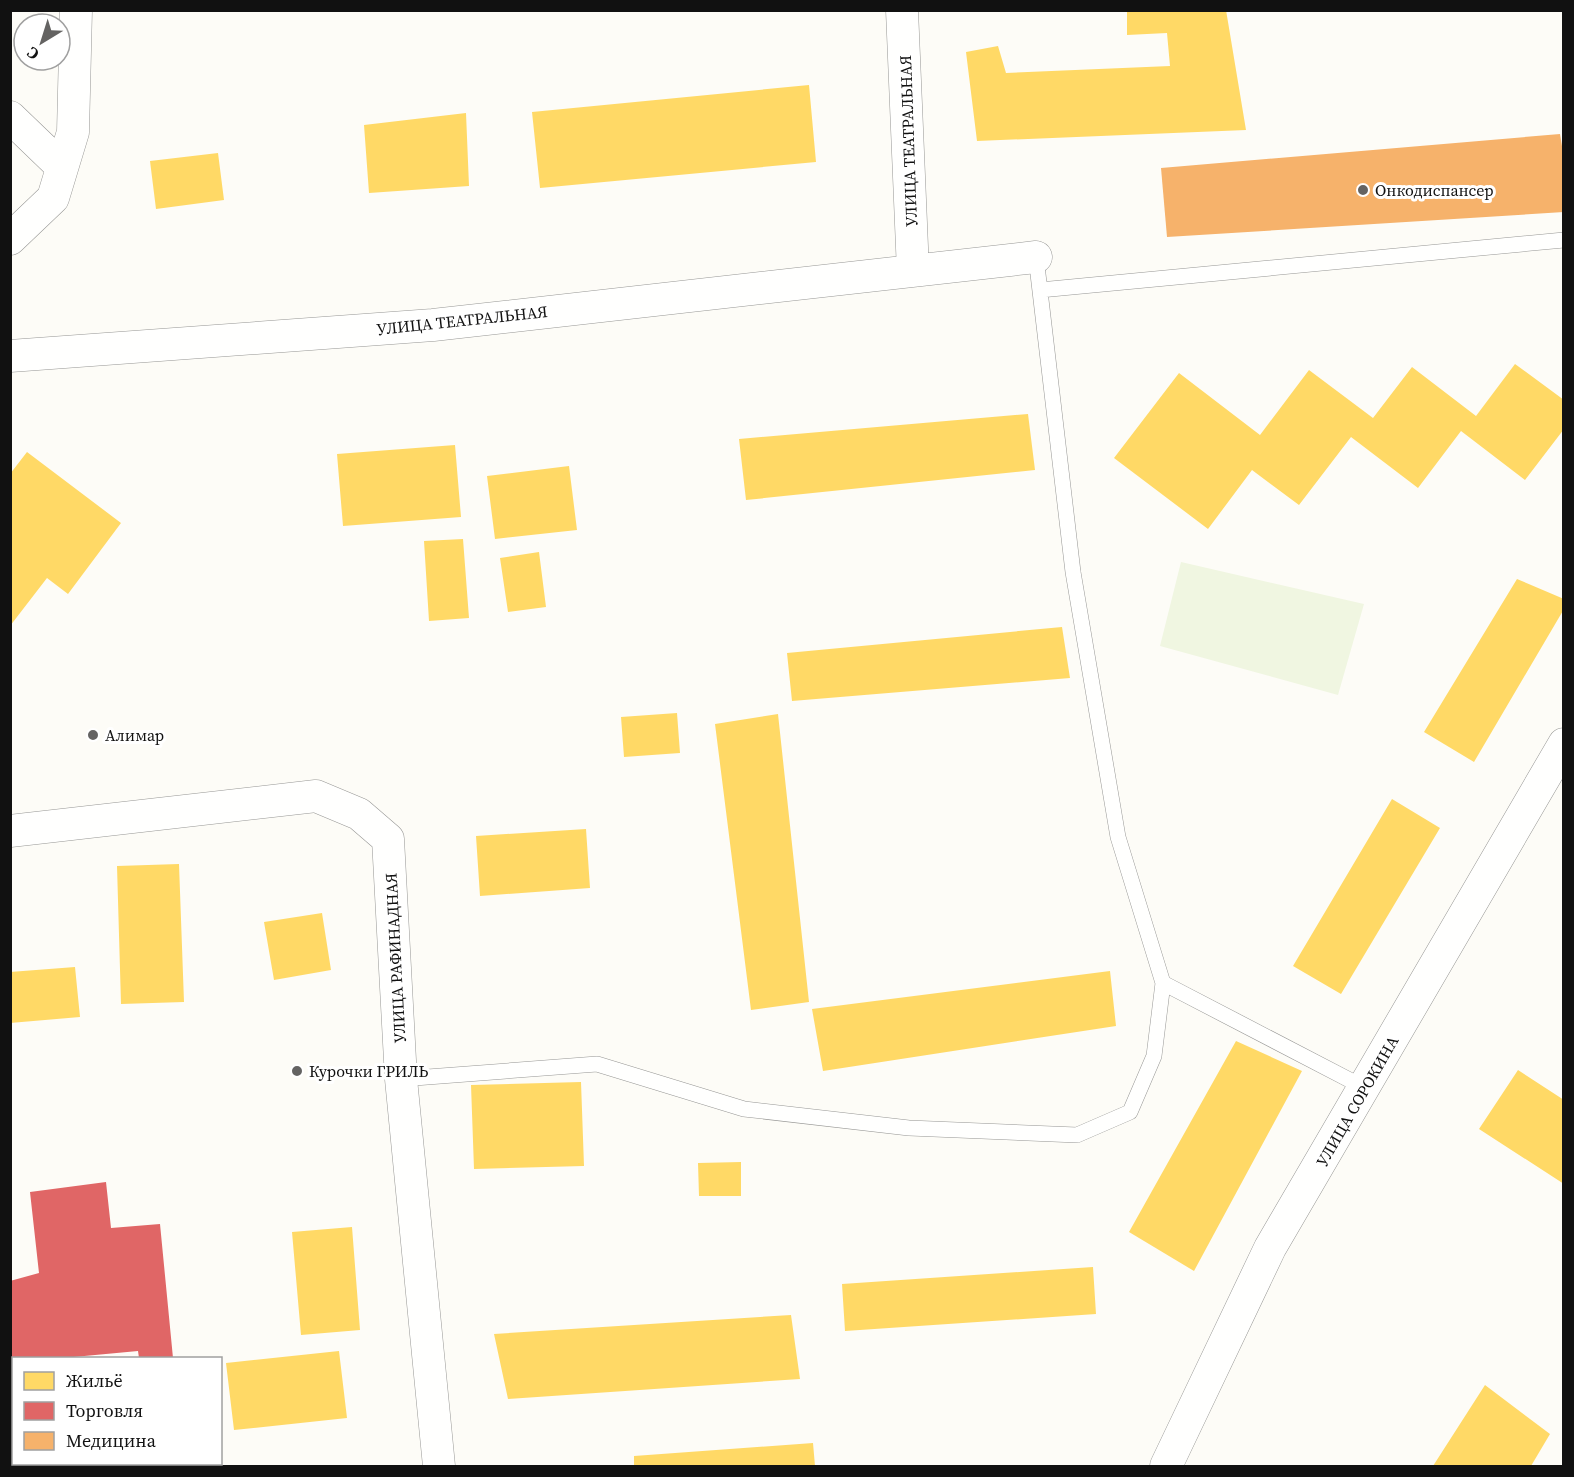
<svg xmlns="http://www.w3.org/2000/svg" width="1574" height="1477" font-family="'Source Serif 4',serif">
	<style>
		.pitch { fill: #f0f6e1 }
		.homes { fill: #ffd966 }
		.shops { fill: #e06666 }
		.health { fill: #f6b26b }
		.lines { fill: none; stroke-linecap: round; stroke-linejoin: round }
		.service-casing { stroke: #979795; stroke-width: 16 }
		.minor-casing { stroke: #979795; stroke-width: 33 }
		.service { stroke: #fffffe; stroke-width: 15 }
		.minor { stroke: #fffffe; stroke-width: 32 }
		.poi-dot { fill: #646362; stroke: #fff; stroke-width: 2 }
		.labels { text-anchor: middle; dominant-baseline: central; stroke-width: 6; stroke-linejoin: round; paint-order: stroke }
		.street-label { font-size: 16px; fill: #111; stroke: #fff }
		.poi-label { font-size: 16px; fill: #111; stroke: #fff; text-anchor: start }
	</style>
	<rect width="100%" height="100%" fill="#fdfcf7"/>
	<!-- pitch -->
	<path class="pitch" d="M1181 562 1364 604 1338 695 1160 646Z"/>
	<!-- homes -->
	<path class="homes" d="M1127 10H1226L1246 130 977 141 966 52 998 46 1006 73 1170 66 1167 33 1127 35Z
		M809 85 816 162 540 188 532 112Z
		M466 113 469 186 369 193 364 125Z
		M218 153 224 200 156 209 150 161Z
		M1515 364 1564 400V429L1525 480 1461 431 1418 488 1351 437 1299 505 1252 470 1208 529 1114 458 1179 373 1260 435 1309 370 1373 418 1412 367 1476 416Z
		M1028 414 1035 470 746 500 739 439Z
		M455 445 461 517 343 526 337 454Z
		M27 452 121 523 68 594 47 578 10 626V474Z
		M569 466 577 530 495 539 487 476Z
		M463 539 469 618 429 621 424 541Z
		M539 552 546 607 508 612 500 558Z
		M1517 579 1564 599V609L1474 762 1424 732Z
		M1062 627 1070 678 792 701 787 653Z
		M677 713 680 753 624 757 621 717Z
		M778 714 809 1002 751 1010 715 724Z
		M1392 799 1440 828 1341 994 1293 966Z
		M586 829 590 888 480 896 476 836Z
		M179 864 184 1002 121 1004 117 866Z
		M322 913 331 970 274 980 264 922Z
		M75 967 80 1017 10 1023V972Z
		M1110 971 1116 1026 823 1071 812 1009Z
		M1236 1041 1302 1071 1194 1271 1129 1232Z
		M1518 1070 1564 1100V1184L1479 1129Z
		M581 1082 584 1166 474 1169 471 1085Z
		M741 1162V1196H699L698 1163Z
		M352 1227 360 1330 301 1335 292 1232Z
		M1093 1267 1096 1314 845 1331 842 1284Z
		M791 1315 800 1379 508 1399 494 1334Z
		M339 1351 347 1418 234 1430 226 1363Z
		M1485 1385 1550 1434 1531 1466H1433Z
		M813 1443 815 1466H634V1456Z"/>
	<!-- shops -->
	<path class="shops" d="M106 1182 111 1228 160 1224 173 1358H139L138 1351 63 1358H14V1364H10V1281L39 1273 30 1192Z
		M14 1396V1435L10 1436V1397Z
		M23 1464H55L56 1466H24Z
		M95 1464H183V1466H95Z"/>
	<!-- health -->
	<path class="health" d="M1560 134 1564 158V212L1167 237 1161 168Z"/>
	<g class="lines">
		<defs>
			<path id="service" d="M1036 257 1073 572 1118 837 1163 983 1365 1088
				M1040 290 1564 240
				M401 1079 597 1064 744 1109 909 1128 1077 1135 1130 1112 1154 1056 1163 983"/>
			<path id="minor" d="M902 10 913 271
				M10 117 62 167
				M10 239 53 198 73 132 76 10
				M10 356 433 325 1036 257
				M10 831 316 796 359 814 388 839 401 1079 439 1466
				M1166 1466 1270 1248 1564 744"/>
		</defs>
		<!-- service casing -->
		<use href="#service" class="service-casing"/>
		<!-- minor casing -->
		<use href="#minor" class="minor-casing"/>
		<!-- service -->
		<use href="#service" class="service"/>
		<!-- minor -->
		<use href="#minor" class="minor"/>
	</g>
	<!-- markers -->
	<g class="poi-dot">
		<circle cx="1363" cy="190" r="6"/>
		<circle cx="93" cy="735" r="6"/>
		<circle cx="297" cy="1071" r="6"/>
	</g>
	<g class="labels">
		<!-- street labels -->
		<g class="street-label">
			<text transform="translate(908 141) rotate(-92)">УЛИЦА ТЕАТРАЛЬНАЯ</text>
			<text transform="translate(462 320) rotate(-6)">УЛИЦА ТЕАТРАЛЬНАЯ</text>
			<text transform="translate(395 958) rotate(-93)">УЛИЦА РАФИНАДНАЯ</text>
			<text transform="translate(1357 1101) rotate(-60)">УЛИЦА СОРОКИНА</text>
		</g>
		<!-- poi labels -->
		<g class="poi-label">
			<text x="1375" y="190">Онкодиспансер</text>
			<text x="105" y="735">Алимар</text>
			<text x="309" y="1071">Курочки ГРИЛЬ</text>
		</g>
	</g>
	<!-- border -->
	<rect width="1574" height="1477" fill="none" stroke="#111111" stroke-width="24"/>
	<!-- legend -->
	<rect x="12" y="1357" width="210" height="108" fill="#ffffff" stroke="#a0a0a0" stroke-width="1.5"/>
	<rect x="24" y="1372" width="30" height="18" fill="#ffd966" stroke="#a0a0a0" stroke-width="1.5"/>
	<text x="66" y="1387" font-size="18" fill="#111111">Жильё</text>
	<rect x="24" y="1402" width="30" height="18" fill="#e06666" stroke="#a0a0a0" stroke-width="1.5"/>
	<text x="66" y="1417" font-size="18" fill="#111111">Торговля</text>
	<rect x="24" y="1432" width="30" height="18" fill="#f6b26b" stroke="#a0a0a0" stroke-width="1.5"/>
	<text x="66" y="1447" font-size="18" fill="#111111">Медицина</text>
	<!-- north arrow -->
	<g transform="translate(42 42) rotate(218)"><circle r="28" fill="#ffffff" stroke="#a0a0a0" stroke-width="1.5"/>
	<path d="M0-4.5L10 22L0 15L-10 22Z" fill="#646362"/>
	<text y="-9" font-size="16" font-weight="bold" text-anchor="middle" fill="#111111">С</text>
	</g>
</svg>
